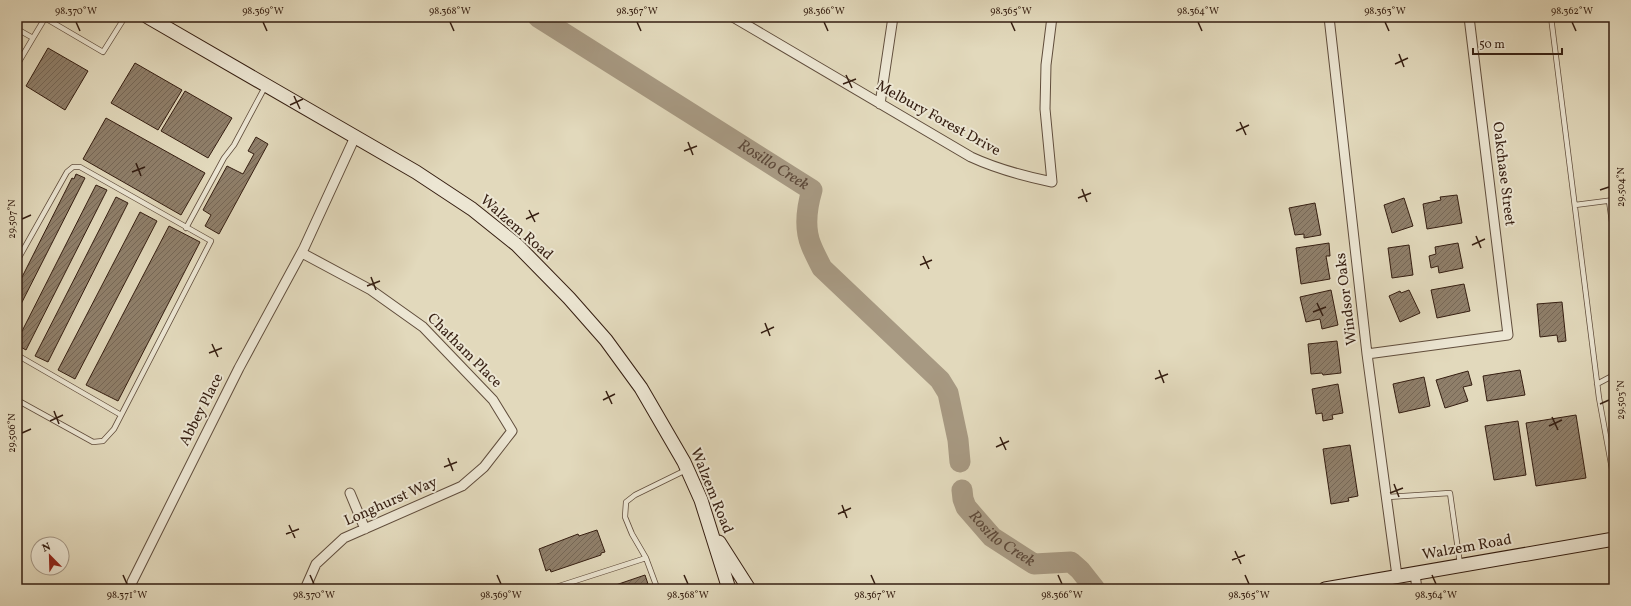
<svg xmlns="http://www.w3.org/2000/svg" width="1631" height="606" font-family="Vollkorn,serif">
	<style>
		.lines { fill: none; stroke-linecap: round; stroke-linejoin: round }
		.river { stroke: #a79982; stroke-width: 21 }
		.building { fill: url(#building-hatch); stroke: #351e11 }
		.service-casing { stroke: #604d3c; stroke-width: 6 }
		.minor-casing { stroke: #604d3c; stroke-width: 11 }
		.secondary-casing { stroke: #351e11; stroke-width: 15 }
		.service { stroke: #ece6d3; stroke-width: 4.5 }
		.minor { stroke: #ece6d3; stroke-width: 9 }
		.secondary { stroke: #ece6d3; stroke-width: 13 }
		.ticks { fill: none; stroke: #351e11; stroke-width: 1.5 }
		.labels { text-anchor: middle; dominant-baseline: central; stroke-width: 4; stroke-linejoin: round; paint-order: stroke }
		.street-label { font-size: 15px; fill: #351e11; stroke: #ece6d3 }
		.water-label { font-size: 16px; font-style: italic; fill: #5d4939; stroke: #ece6d3 }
		.neatline { fill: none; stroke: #351e11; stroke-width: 1.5 }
		.ticks-label { font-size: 10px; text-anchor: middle; fill: #351e11 }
	</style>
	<defs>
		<pattern id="building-hatch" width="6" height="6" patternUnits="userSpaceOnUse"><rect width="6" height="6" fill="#8f7f6a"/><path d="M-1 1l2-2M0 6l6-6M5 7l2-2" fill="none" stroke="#766756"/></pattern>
	</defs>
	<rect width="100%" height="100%" fill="#e2d9bc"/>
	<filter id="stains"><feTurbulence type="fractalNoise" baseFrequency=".005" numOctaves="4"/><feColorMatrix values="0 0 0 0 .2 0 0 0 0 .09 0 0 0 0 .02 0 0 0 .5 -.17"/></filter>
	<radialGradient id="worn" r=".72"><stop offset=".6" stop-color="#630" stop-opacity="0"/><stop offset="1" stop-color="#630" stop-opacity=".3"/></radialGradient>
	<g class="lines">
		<!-- river -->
		<g class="river">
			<path id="s1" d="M538 17 812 190C807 207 804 228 811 245 814 253 818 260 822 268L940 380 948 393 958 440 960 462"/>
			<path id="s2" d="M962 490 963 499 966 507 992 537 1034 564 1071 562 1080 570 1095 589"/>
		</g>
	</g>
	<!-- building -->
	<path class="building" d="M48 48 88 71 65 110 26 86Z
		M135 63 182 90 158 130 111 103Z
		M185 91 232 118 208 158 161 131Z
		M106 118 205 173 181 215 83 159Z
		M256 137 268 144 219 234 205 226 211 215 203 210 227 166 243 174 254 154 248 151Z
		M76 174 85 178 17 312V287L72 178 74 179Z
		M96 185 107 190 26 350 17 345V341Z
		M1457 195 1462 223 1427 229 1423 204 1441 200 1440 197Z
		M116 197 128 203 48 362 35 356Z
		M1404 198 1413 226 1392 233 1384 205Z
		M1315 203 1321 235 1304 238V234L1295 235 1289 208Z
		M140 212 157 221 75 379 58 370Z
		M169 226 200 242 118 401 86 385Z
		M1329 243 1330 256H1326L1330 279 1301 284 1296 248Z
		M1458 243 1463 268 1439 273 1438 266 1431 268 1429 256 1436 254 1435 247Z
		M1409 245 1413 275 1392 278 1388 248Z
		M1464 284 1470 311 1437 318 1431 290Z
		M1331 290 1338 325 1322 329 1320 319 1306 322 1300 297Z
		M1409 290 1420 313 1400 322 1389 296 1400 291 1401 293Z
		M1562 302 1566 341 1558 342 1557 335 1540 337 1537 304Z
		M1337 341 1341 373 1323 375 1322 373 1311 374 1308 344Z
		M1520 370 1525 395 1487 401 1483 376Z
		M1468 371 1472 385 1463 387 1468 401 1445 408 1436 380Z
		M1424 377 1430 406 1399 413 1393 384Z
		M1338 384 1343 413 1332 415 1333 419 1323 421 1322 413 1316 414 1312 389Z
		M1576 415 1586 478 1536 486 1526 423Z
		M1518 421 1526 475 1494 480 1485 426Z
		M1350 445 1358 496 1348 498 1349 501 1331 504 1323 449Z
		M597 530 605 552 601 553V555L551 572 550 569 546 571 539 549 578 534 579 536Z
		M645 575 649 587 644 589H604Z"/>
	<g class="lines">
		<defs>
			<path id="service" d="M1551 17 1599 398 1614 480
				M17 29 33 38 45 18 103 52 125 17
				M17 65 33 38
				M1609 201 1614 236
				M1575 205 1614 200
				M186 228 224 158 234 145 265 87
				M17 261 67 172 73 167H80L211 241 114 429 103 441 93 442 17 400
				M17 355 121 415
				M1597 384 1614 375
				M1388 497 1450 493 1460 564
				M550 589 646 558
				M656 589V585L646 558 632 534 625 517 626 502 635 495 686 470"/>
			<path id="minor" d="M733 17 971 157C997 169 1023 176 1052 182L1045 109 1046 65 1052 17
				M1329 17 1367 354 1397 576
				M880 104 893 17
				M302 253 371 290 423 327 493 400 512 431 484 467 462 486 344 538 316 564 305 589
				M1367 354 1508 335 1469 17
				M350 493 365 529
				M1415 574 1417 589
				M132 589V582L239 368 304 248 355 137"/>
			<path id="secondary" d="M148 17 416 172 472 209 517 245 569 298 606 340 641 388 684 462 701 500 729 589
				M719 542 749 589
				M1325 589 1614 539"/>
		</defs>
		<!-- service casing -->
		<use href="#service" class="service-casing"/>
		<!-- minor casing -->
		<use href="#minor" class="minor-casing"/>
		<!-- secondary casing -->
		<use href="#secondary" class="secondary-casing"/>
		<!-- service -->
		<use href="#service" class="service"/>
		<!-- minor -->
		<use href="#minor" class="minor"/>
		<!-- secondary -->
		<use href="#secondary" class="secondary"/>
	</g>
	<!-- ticks -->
	<path class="ticks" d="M76 22 80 31M263 22 267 31M450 22 454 31M637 22 641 31M824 22 828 31M1011 22 1015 31M1198 22 1202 31M1385 22 1389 31M1572 22 1576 31M1399 54 1404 67M1395 64 1408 58M846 75 852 88M843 84 856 79M294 96 300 109M290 105 303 99M1240 122 1246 135M1236 131 1249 125M688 142 693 155M684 151 697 146M136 163 141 176M132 172 145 167M1082 189 1087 202M1600 190 1609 187M1078 198 1091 193M529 210 535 222M22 219 31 215M526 219 539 213M1476 236 1481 248M1472 245 1485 239M923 256 929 269M920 265 932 260M371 277 376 290M367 286 380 281M1317 303 1323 316M1313 312 1326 307M765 323 770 336M761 333 774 327M212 344 218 357M209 353 222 348M1159 370 1164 383M1155 379 1168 374M606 391 612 404M603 400 615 394M1600 404 1609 400M54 411 59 424M1552 417 1558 430M50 421 63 415M1549 426 1562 420M22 433 31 429M1000 437 1006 450M996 447 1009 441M448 458 453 471M444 467 457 462M1394 484 1399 497M1390 493 1403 488M842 505 847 518M838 514 851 508M289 525 295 538M286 534 299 529M1235 551 1241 564M1232 560 1245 555M123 575 127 584M310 575 314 584M497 575 501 584M684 575 688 584M871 575 875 584M1058 575 1062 584M1245 575 1249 584M1432 575 1436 584"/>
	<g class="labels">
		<!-- street labels -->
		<g class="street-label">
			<text transform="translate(938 119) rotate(29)">Melbury Forest Drive</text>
			<text transform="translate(1503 174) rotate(83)">Oakchase Street</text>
			<text transform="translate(516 228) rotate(41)">Walzem Road</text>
			<text transform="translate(1347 299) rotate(-97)">Windsor Oaks</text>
			<text transform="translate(464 351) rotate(45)">Chatham Place</text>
			<text transform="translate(202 410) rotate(-63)">Abbey Place</text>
			<text transform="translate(711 491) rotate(68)">Walzem Road</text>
			<text transform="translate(391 502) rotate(-24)">Longhurst Way</text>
			<text transform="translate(1467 548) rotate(-10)">Walzem Road</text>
		</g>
		<!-- water labels -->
		<g class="water-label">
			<text stroke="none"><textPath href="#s1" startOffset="278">Rosillo Creek</textPath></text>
			<text stroke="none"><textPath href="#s2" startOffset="66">Rosillo Creek</textPath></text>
		</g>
	</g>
	<!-- margin -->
	<rect width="1631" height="606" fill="none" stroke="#e2d9bc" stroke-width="44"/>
	<!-- north arrow -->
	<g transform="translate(50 556) rotate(337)"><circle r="19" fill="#ece6d3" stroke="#a39685"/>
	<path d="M0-3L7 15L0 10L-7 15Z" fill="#8f2418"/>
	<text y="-6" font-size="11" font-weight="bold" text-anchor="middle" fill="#351e11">N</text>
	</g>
	<!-- scale -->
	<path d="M1473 48v6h89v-6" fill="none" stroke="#351e11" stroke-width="2"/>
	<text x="1479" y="48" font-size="12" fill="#351e11" stroke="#ece6d3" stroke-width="3" paint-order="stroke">50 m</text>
	<rect x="22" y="22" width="1587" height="562" class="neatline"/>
	<g class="ticks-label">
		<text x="76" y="14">98.370°W</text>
		<text x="263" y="14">98.369°W</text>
		<text x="450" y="14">98.368°W</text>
		<text x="637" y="14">98.367°W</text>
		<text x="824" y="14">98.366°W</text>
		<text x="1011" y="14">98.365°W</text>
		<text x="1198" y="14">98.364°W</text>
		<text x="1385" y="14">98.363°W</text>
		<text x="1572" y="14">98.362°W</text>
		<text transform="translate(1620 187) rotate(-90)" y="4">29.504°N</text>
		<text transform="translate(11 219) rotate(-90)" y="4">29.507°N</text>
		<text transform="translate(1620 400) rotate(-90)" y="4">29.503°N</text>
		<text transform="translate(11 433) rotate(-90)" y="4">29.506°N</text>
		<text x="127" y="598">98.371°W</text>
		<text x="314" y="598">98.370°W</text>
		<text x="501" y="598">98.369°W</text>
		<text x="688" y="598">98.368°W</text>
		<text x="875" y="598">98.367°W</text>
		<text x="1062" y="598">98.366°W</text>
		<text x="1249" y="598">98.365°W</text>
		<text x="1436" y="598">98.364°W</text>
	</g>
	<rect width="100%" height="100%" filter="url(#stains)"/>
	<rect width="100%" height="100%" fill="url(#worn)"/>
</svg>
